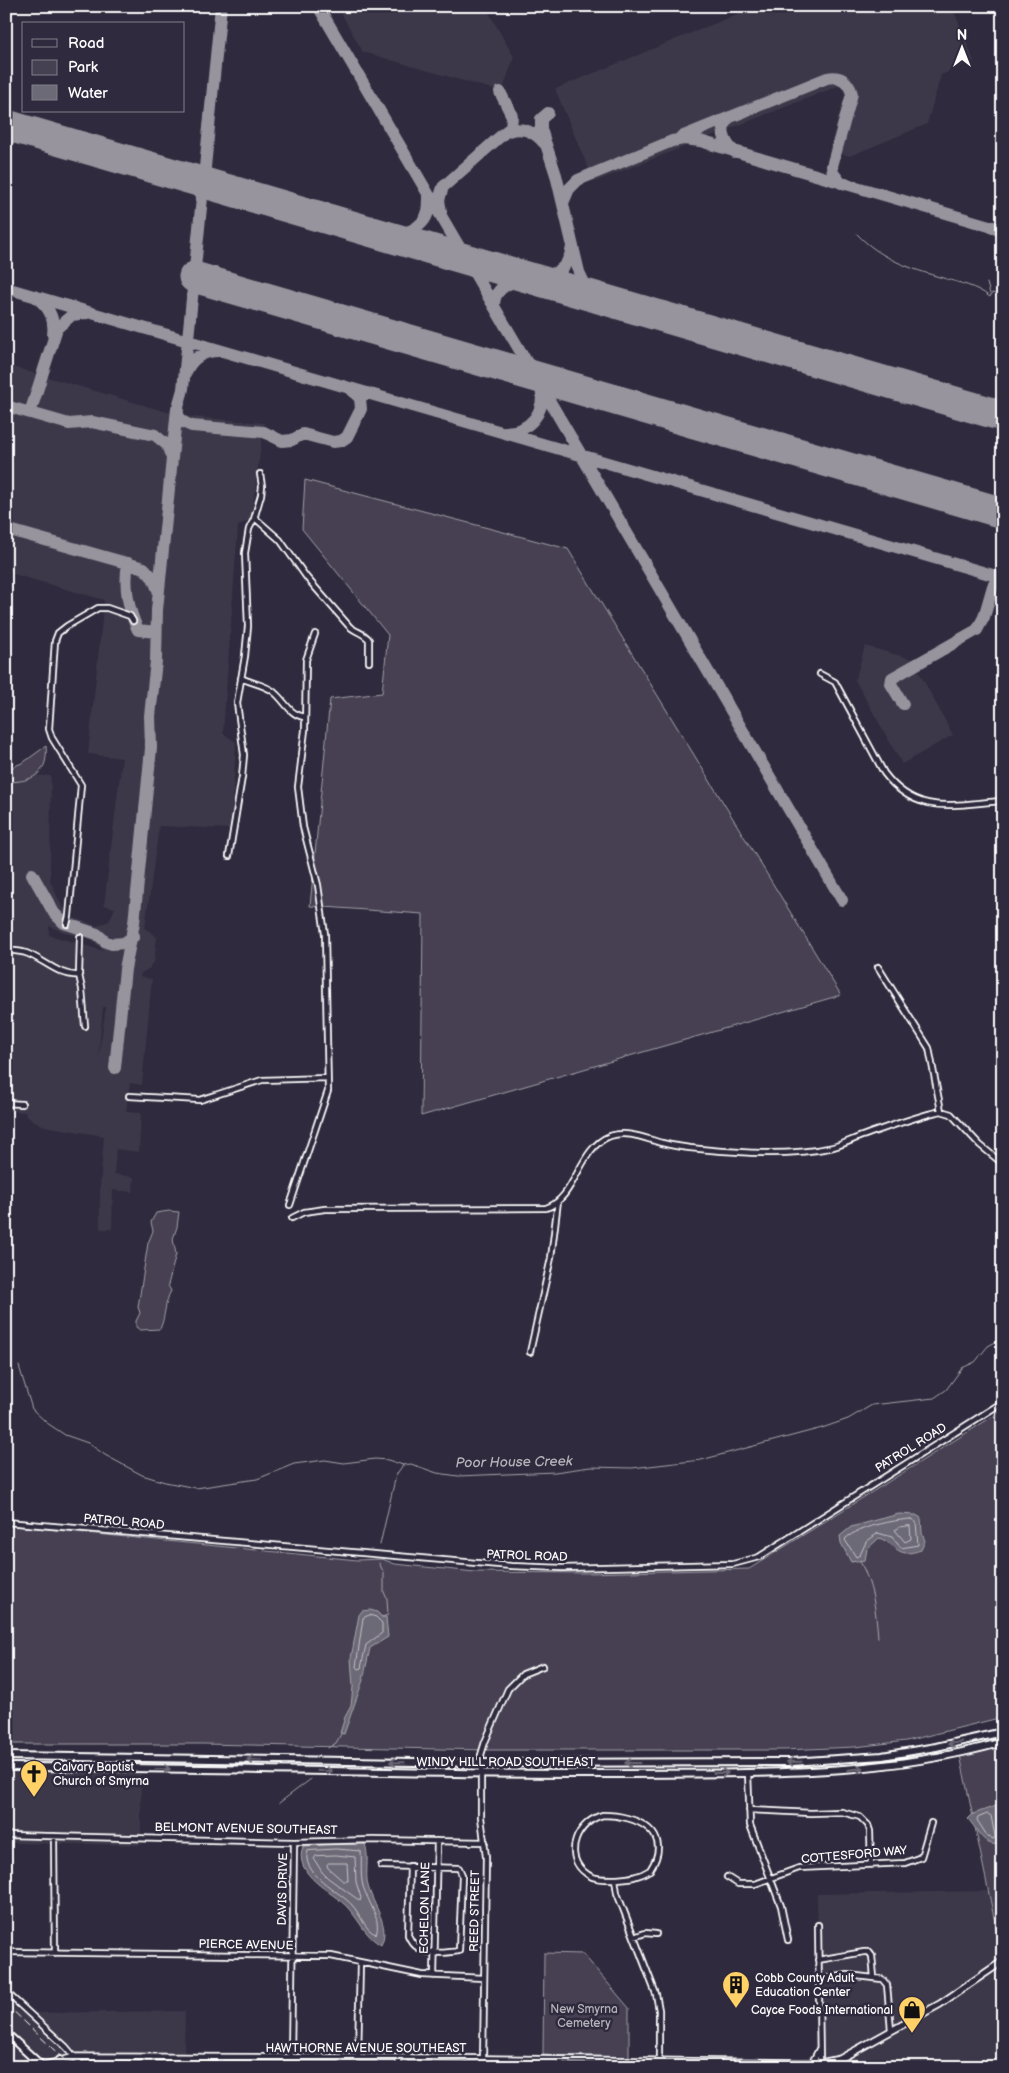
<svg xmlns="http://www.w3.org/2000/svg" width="1009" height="2073" font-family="'Balsamiq Sans',sans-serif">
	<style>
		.built { fill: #3c3749; fill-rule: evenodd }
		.green { fill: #464152; stroke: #a2a0a8 }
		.water { fill: #6d6a77; stroke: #a7a6ad }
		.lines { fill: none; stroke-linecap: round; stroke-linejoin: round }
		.shore { stroke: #c5c3c9; stroke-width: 1 }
		.stream { stroke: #a7a6ad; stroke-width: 1 }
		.taxiway { stroke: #97949e; stroke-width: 12 }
		.runway { stroke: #97949e; stroke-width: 31 }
		.minor-casing { stroke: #fff; stroke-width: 8 }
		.tertiary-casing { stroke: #fff; stroke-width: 9 }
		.secondary-casing { stroke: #fff; stroke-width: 10 }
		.minor { stroke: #2f2a3d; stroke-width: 4.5 }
		.tertiary { stroke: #2f2a3d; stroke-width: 5.5 }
		.secondary { stroke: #2f2a3d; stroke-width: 6 }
		.rail { stroke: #fff; stroke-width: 1; stroke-dasharray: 8 4; stroke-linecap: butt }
		.oneway { stroke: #6d6a77 }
		.labels { text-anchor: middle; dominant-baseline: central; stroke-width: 5; stroke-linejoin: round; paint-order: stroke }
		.street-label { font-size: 12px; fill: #fff; stroke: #2f2a3d }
		.poi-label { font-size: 12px; fill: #fff; stroke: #2f2a3d; text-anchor: start }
		.park-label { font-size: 12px; fill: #b5b3ba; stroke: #2f2a3d }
		.water-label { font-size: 14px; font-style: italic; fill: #b6b4bb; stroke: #2f2a3d }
	</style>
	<rect width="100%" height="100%" fill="#2f2a3d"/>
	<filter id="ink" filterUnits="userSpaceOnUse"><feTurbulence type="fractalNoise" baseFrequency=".02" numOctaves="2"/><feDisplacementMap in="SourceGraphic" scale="10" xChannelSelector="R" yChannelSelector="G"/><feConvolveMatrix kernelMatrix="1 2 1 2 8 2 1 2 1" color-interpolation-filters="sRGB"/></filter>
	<g filter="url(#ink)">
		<!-- built -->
		<path class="built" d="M337 6H485L514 57 502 92 363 52Z
			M757 6H952L974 61 941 75 927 124 850 156 829 150 845 95 841 85 594 182 555 89Z
			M6 365 181 416 264 423 251 519 238 526 223 733 236 742 231 829 159 826 145 928 157 937 154 963 151 964 150 968 141 973 140 977 152 979 142 1085 130 1083 126 1112 141 1113 139 1152 116 1149 114 1174 134 1177 133 1192 113 1190 112 1229H100V1185L104 1136 44 1126 26 1116 25 1112 6 1111V775L51 776 50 880 60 902 69 916 97 926 109 921 115 908 104 905 122 758 88 754 104 600 6 572ZM49 926 69 934 91 939 104 951 49 935ZM103 1007H106L98 1060V1059Z
			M865 646 912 659 953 735 902 764 855 680Z
			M6 1772 141 1774V1845L6 1843Z
			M988 1891 1003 1961V2067H750V2064L808 2057 814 2051 818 1960 817 1894Z
			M6 2001 22 2013 185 2011 184 2058 224 2059V2067H6Z"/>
		<!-- green -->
		<path class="green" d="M305 480 568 549 841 995 421 1116 423 914 310 906 330 699 382 693 388 635 302 529Z
			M46 746C49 775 31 782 6 782V770L24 762Z
			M169 1211 179 1212 177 1227 173 1239 176 1254 168 1285 171 1291C164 1303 166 1316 160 1329L140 1330 136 1327V1321L140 1313 138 1307 148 1243 153 1231 151 1222 156 1213Z
			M1003 1410V1717L906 1741 855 1747 784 1750H487L203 1744H6V1525L357 1560 382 1559 395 1564 475 1572 586 1573 749 1569Z
			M1003 1744V1961L960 1755Z
			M544 1953 583 1954 629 2008V2057L543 2055Z"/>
		<!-- water -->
		<path class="water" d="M899 1514 916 1515 921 1518 922 1533 925 1541 921 1550C895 1559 899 1545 879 1538L867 1549 865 1560 851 1562 841 1543 840 1536 851 1527Z
			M370 1610 377 1612 382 1617H386L388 1637 370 1648 363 1680 344 1734 340 1733 345 1717 351 1706 353 1687 351 1658 359 1615 362 1611Z
			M996 1806V1817L1002 1842C986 1852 977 1828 968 1819L973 1814Z
			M336 1844H365C369 1855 366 1868 367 1880 369 1901 392 1924 381 1945 365 1936 360 1921 348 1908 333 1891 292 1876 303 1846Z"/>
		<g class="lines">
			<!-- shore -->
			<path class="shore" d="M911 1519 916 1522 918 1545 901 1548 892 1537 878 1533 866 1542 860 1555 856 1557 845 1540 846 1538C859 1527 894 1520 911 1519Z
				M910 1526 911 1539 905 1542 895 1530 900 1527Z
				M370 1615 376 1617 382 1623V1633L366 1645 361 1668 358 1669 356 1667 363 1618Z
				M988 1814 991 1816 995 1836 994 1839 988 1837 977 1820 978 1818Z
				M336 1849 361 1851C362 1862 360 1875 363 1886 367 1900 382 1920 376 1934 365 1931 360 1913 352 1905 341 1892 299 1873 308 1851Z
				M336 1855 355 1857 356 1882 361 1898 360 1901 328 1878 322 1872 314 1859 316 1856Z
				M329 1863H347L348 1881H343L328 1868 327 1865Z"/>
			<!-- stream -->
			<path class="stream" d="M857 234C881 259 911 269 943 278 960 283 976 286 990 297L992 293 1003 295
				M987 283 990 294
				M19 1366 32 1409 47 1423 65 1435 88 1443 105 1455 142 1475 165 1482 196 1488 257 1479 294 1464 325 1460 344 1463 375 1459 388 1460 403 1465 411 1464 437 1473 458 1476 555 1472 590 1467 632 1468 701 1460 822 1428 848 1419 872 1405 934 1398 946 1390 962 1368 975 1362 988 1346 1003 1338
				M380 1545 396 1475 403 1465
				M860 1561C873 1586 876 1610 878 1638
				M379 1563 384 1573V1592L387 1599 388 1615 382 1617
				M328 1748 336 1743 341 1734
				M279 1803 311 1779"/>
			<!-- taxiway -->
			<path class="taxiway" d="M221 6 183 389C180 404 169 418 192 426L264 432 282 441 292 440 303 434 333 442 341 441 347 437 361 409 360 398 349 388
				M318 6 842 900
				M548 113 541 119V129L556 175 579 272 586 287 605 300
				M730 117C718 127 724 143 735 152
				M509 131C522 126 535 132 544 143
				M681 137 827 78C840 75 849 81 852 94L832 166 833 173 841 183
				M563 203 569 189 578 180 672 141 684 139 700 141 1003 230
				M441 212 439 200 443 187 511 127 512 116 500 92
				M383 235C408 236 434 226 428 195
				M465 254 482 264
				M525 277C548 278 569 274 572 246
				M6 288 1003 578
				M37 298C50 308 55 319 53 335
				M494 306C493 286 516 279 532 279
				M186 372C192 358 204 351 219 351
				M6 406 69 424 92 422 155 435 167 445 172 458
				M30 413 57 328 72 315 87 313
				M505 432C530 432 546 412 541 387
				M6 529 144 568 153 578 158 590
				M128 563C124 585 128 610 138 630L156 632
				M903 704 891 684 892 678 977 630 984 617 993 586 996 581 1003 579
				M32 874 54 913 64 923 97 934 106 942 112 944 124 943 134 936
				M115 1068 125 969 134 923 151 748 150 716 156 661 157 610 177 408"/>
			<!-- runway -->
			<path class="runway" d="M6 125 1003 416
				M194 277 1003 513"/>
			<defs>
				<path id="minor" d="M255 518 280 540 307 578 349 626C355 632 365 633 369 640V662
					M820 674 835 682 884 773C917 817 954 804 1003 801
					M241 678C251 683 266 685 274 692 285 701 290 715 304 717
					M229 856 242 777 244 755 237 703 245 656 248 626 245 553 249 529 254 519 261 495 262 486 260 474
					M67 924 69 916 81 785 52 738 49 729 55 641 58 633 67 626 98 608H107L130 616 133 621
					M80 937 79 975 82 989 85 1026
					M6 950C13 951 20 951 26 953 43 959 60 977 79 975
					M878 967 929 1048 941 1111
					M129 1096 200 1100 262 1080 327 1078
					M6 1103 22 1104
					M290 1205 328 1091 325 934 318 885 303 827 298 787 305 730 306 660 315 634
					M292 1218 304 1212 325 1209 546 1208C576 1199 578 1148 610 1136 628 1130 646 1139 662 1143 674 1146 688 1148 700 1149 742 1153 788 1156 829 1148 840 1146 851 1140 862 1136 888 1127 914 1117 941 1111L951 1114 980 1145 1003 1164
					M530 1352 551 1258 558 1201
					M6 1522 511 1566 562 1568 733 1564 759 1557 1003 1402
					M748 1773 750 1825 781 1906 788 1940
					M749 1810 811 1813 842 1812 860 1817 868 1825 870 1831 871 1865
					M603 1815C636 1815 675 1832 650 1870 639 1877 630 1878 617 1879 607 1879 595 1880 587 1874 561 1856 578 1821 603 1815Z
					M6 1835 294 1842 373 1840 485 1842
					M54 1836 55 1953
					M381 1866 459 1868 462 1875 459 1951C440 1954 416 1956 408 1935L410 1866
					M727 1877 738 1884H755L799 1868 905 1863 921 1857 931 1823
					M615 1879 617 1893 656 1994 659 2010V2062
					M818 1925 820 2063
					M634 1937 645 1933 656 1934
					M6 1952 331 1956 422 1975 484 1978
					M818 1960 864 1952H869L872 1956 874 1977
					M434 1976 437 1841
					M818 1980 848 1975 882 1979 887 1985 891 2030
					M6 1992 66 2047 83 2067
					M220 2057 221 2067
					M291 2057 294 1842
					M358 2058 360 1962
					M483 2059 486 1857 481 1817V1755L485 1742 508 1689 523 1674 543 1666
					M813 2061 819 2049
					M399 2067V2058
					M559 2067 562 2060
					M835 2067H923"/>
				<path id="tertiary" d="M821 2063 840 2059 940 2004 1003 1961
					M42 2066 75 2057 423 2058 808 2063
					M805 2067 813 2061 818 2062 823 2067"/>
				<path id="secondary" d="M6 1756 481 1763 791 1762 882 1756 936 1747 1003 1732
					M6 1767C210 1767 415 1775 619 1774 750 1773 875 1778 1003 1742
					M6 2033 43 2067
					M59 2067 60 2060"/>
			</defs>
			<!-- minor casing -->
			<use href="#minor" class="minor-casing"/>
			<!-- tertiary casing -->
			<use href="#tertiary" class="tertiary-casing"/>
			<!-- secondary casing -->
			<use href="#secondary" class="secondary-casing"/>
			<!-- minor -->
			<use href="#minor" class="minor"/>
			<!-- tertiary -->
			<use href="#tertiary" class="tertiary"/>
			<!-- secondary -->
			<use href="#secondary" class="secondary"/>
			<!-- rail -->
			<path class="rail" d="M6 2004 72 2067"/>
		</g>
		<!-- one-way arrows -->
		<defs><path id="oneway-shaft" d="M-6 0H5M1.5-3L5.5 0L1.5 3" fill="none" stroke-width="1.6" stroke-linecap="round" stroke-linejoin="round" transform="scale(1.25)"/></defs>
		<g class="oneway">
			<use href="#oneway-shaft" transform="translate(955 1743) rotate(168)"/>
			<use href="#oneway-shaft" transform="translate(254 1760) rotate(-179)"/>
			<use href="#oneway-shaft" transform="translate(397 1762) rotate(-179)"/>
			<use href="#oneway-shaft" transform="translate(794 1762) rotate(179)"/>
			<use href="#oneway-shaft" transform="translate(632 1763) rotate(180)"/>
			<use href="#oneway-shaft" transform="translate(163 1769)"/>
			<use href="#oneway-shaft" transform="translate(856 1769) rotate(-6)"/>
			<use href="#oneway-shaft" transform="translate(325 1771) rotate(1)"/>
			<use href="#oneway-shaft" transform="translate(721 1773)"/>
		</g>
	</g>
	<!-- icons -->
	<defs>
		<symbol id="church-pin" viewBox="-11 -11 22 30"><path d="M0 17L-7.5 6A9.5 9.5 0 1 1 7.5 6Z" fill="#ffd166" stroke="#2f2a3d"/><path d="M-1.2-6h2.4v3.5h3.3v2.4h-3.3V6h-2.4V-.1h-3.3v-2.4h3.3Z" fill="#111"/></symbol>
		<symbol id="building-pin" viewBox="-11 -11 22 30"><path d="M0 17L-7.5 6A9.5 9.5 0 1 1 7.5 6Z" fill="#ffd166" stroke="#2f2a3d"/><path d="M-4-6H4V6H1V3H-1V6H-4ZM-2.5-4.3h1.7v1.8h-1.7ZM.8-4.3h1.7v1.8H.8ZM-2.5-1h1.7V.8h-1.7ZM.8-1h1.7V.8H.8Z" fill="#111"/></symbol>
		<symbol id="shop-pin" viewBox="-11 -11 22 30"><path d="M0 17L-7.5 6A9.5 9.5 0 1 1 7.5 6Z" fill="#ffd166" stroke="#2f2a3d"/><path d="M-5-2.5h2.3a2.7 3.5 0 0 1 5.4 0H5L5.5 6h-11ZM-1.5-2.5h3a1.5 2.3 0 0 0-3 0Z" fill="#111"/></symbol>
	</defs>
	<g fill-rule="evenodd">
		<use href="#church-pin" x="18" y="1758" width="32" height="43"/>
		<use href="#building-pin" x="720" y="1969" width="32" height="43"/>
		<use href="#shop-pin" x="896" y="1994" width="32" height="43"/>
	</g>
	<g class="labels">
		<!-- street labels -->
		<g class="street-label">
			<text transform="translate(911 1448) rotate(-32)">PATROL ROAD</text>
			<text transform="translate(124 1522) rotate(5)">PATROL ROAD</text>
			<text transform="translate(527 1556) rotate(2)">PATROL ROAD</text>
			<text x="506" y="1762">WINDY HILL ROAD SOUTHEAST</text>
			<text transform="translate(246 1829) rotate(1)">BELMONT AVENUE SOUTHEAST</text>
			<text transform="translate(854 1855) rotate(-5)">COTTESFORD WAY</text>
			<text transform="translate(283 1889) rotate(-89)">DAVIS DRIVE</text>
			<text transform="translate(425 1908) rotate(-89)">ECHELON LANE</text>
			<text transform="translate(475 1911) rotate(-89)">REED STREET</text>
			<text transform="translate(246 1945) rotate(1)">PIERCE AVENUE</text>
			<text x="366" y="2048">HAWTHORNE AVENUE SOUTHEAST</text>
		</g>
		<!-- poi labels -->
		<g class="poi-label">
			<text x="53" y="1767">Calvary Baptist<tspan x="53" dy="14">Church of Smyrna</tspan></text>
			<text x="755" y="1978">Cobb County Adult<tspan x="755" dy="14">Education Center</tspan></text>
			<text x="893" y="2010" text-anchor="end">Cayce Foods International</text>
		</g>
		<!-- park labels -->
		<g class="park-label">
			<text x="584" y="2009">New Smyrna<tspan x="584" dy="14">Cemetery</tspan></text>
		</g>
		<!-- water labels -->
		<g class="water-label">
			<text transform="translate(514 1462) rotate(-1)">Poor House Creek</text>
		</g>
	</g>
	<!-- margin -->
	<rect width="1009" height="2073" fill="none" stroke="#2f2a3d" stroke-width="25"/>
	<rect x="12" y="12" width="984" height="2048" fill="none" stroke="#fff" stroke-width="2" filter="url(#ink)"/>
	<!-- legend -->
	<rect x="22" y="22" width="162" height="90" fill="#2f2a3d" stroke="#827f8b"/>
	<rect x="32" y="39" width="25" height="8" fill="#2f2a3d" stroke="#827f8b"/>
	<text x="68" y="48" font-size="15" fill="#ffffff">Road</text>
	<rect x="32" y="60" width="25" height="15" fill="#464152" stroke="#827f8b"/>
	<text x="68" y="72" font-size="15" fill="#ffffff">Park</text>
	<rect x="32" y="85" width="25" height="15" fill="#6d6a77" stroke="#827f8b"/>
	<text x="68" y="98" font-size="15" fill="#ffffff">Water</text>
	<!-- north arrow -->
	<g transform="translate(962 48)" stroke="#2f2a3d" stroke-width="4" paint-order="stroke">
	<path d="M0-4L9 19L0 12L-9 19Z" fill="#ffffff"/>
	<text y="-8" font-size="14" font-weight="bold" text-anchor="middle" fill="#ffffff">N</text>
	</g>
</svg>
